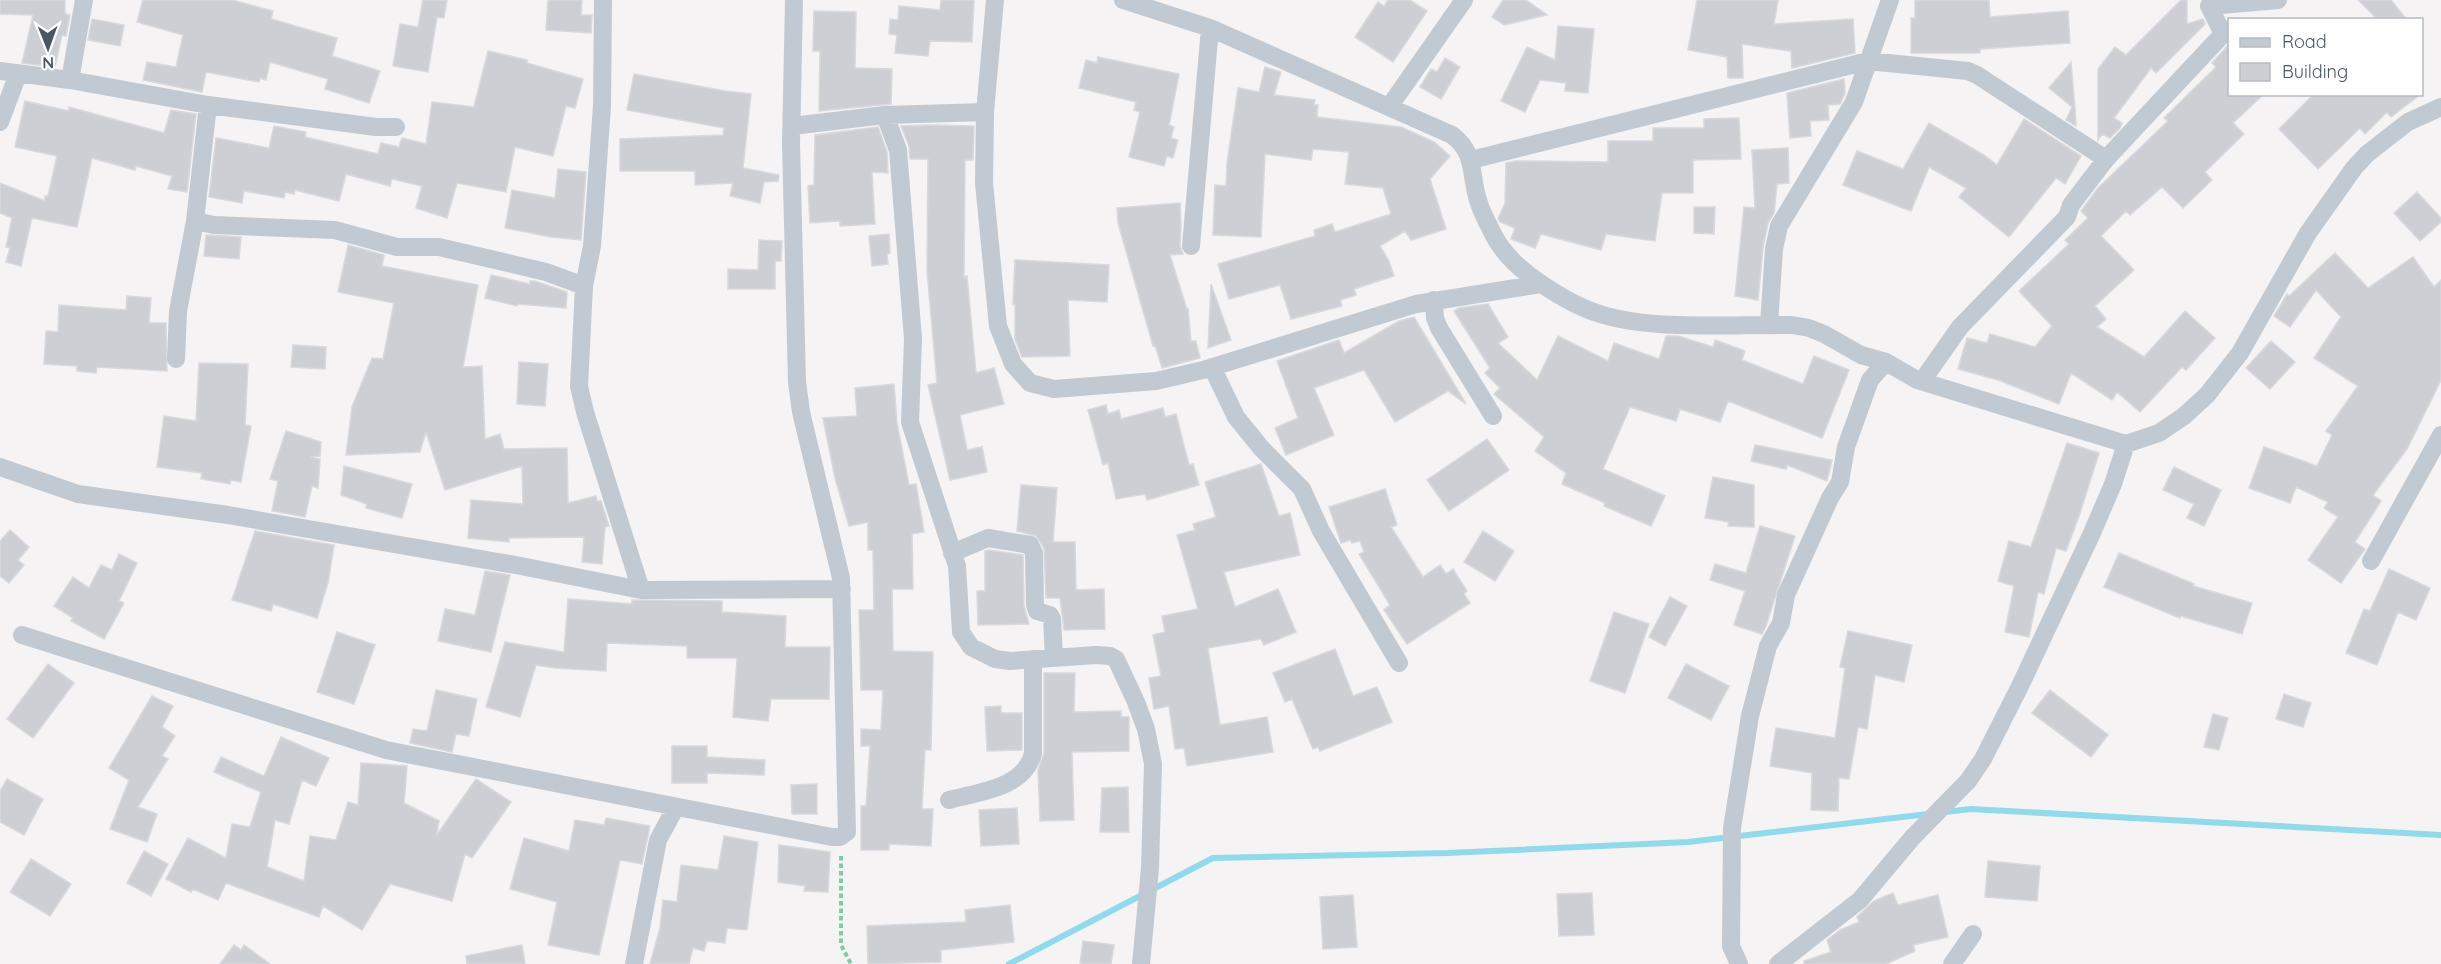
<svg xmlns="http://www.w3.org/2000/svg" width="2441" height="964" font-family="Quicksand,sans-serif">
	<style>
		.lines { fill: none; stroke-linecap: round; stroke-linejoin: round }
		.stream { stroke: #90daee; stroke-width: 6 }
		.building { fill: #cdcfd5; stroke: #d7d9de; stroke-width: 1.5 }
		.path { stroke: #7ad0a6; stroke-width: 4; stroke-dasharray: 4.5 3; stroke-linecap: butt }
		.street { stroke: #c1cad2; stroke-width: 18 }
	</style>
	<rect width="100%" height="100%" fill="#f5f3f3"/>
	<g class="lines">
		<!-- stream -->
		<path class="stream" d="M1945 812 1971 809 2441 835
			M1009 964 1213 858 1447 853 1688 842 1928 814"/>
	</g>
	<!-- building -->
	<path class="building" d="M0 0H65V14L70 15 66 36 62 35 55 67 22 63 33 15 0 14Z
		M143 0H232L273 11 271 19 337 38 332 56 380 71 369 103 325 89 328 79 270 62 266 80 260 78 259 82 206 72 202 92 143 80 147 62 176 67 183 35 137 22Z
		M423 0H447L444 18 437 17 428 72 393 66 400 24 418 27Z
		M548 0H582L581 15H592L591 33 546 30Z
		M941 0H974L972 42 930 41 928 56 895 53 897 35 889 34 890 19 898 20 899 6 940 10Z
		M1388 0H1410L1427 11 1393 62 1355 37 1378 2 1384 6Z
		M1503 0H1526L1547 15 1504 25 1492 17Z
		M1697 0H1778L1774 24 1853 19 1855 53 1792 68 1791 51 1742 44 1743 78H1728L1727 57 1688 50Z
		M1915 0H1989L1990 17 2068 11 2070 43 1980 49V53H1911V18H1915Z
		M2181 0H2187V24L2203 19 2205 24 2156 73 2151 68 2114 118 2122 123 2120 128 2110 138 2102 134 2098 140V69L2115 47 2126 55Z
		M2358 0H2391L2407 20H2378Z
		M814 11 856 12 855 68 892 69 891 104 819 111 820 51H813Z
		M92 19 124 25 120 46 88 40Z
		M1558 26 1594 29 1588 93 1565 91 1566 83 1540 80 1525 112 1501 101 1527 47 1555 60Z
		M2229 44V94H2264L2233 123 2244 134 2205 172 2212 180 2183 208 2162 187 2130 215 2126 211 2101 236 2134 270 2095 306 2106 319 2097 327 2144 357 2185 311 2215 338 2186 370 2182 367 2140 412 2117 392 2112 400 2071 373 2059 404 1998 380 1958 369 1967 338 1987 343 1990 334 2035 347 2052 326 2019 291 2069 244 2065 240 2088 218 2081 211 2098 188 2168 121 2164 118 2216 67 2212 63Z
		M488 51 527 60V63L583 79 575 108 566 106 553 156 515 147 506 192 457 183 447 218 416 208 422 186 392 179 390 186 346 174 339 201 295 190 294 194 285 192 284 198 244 191 242 203 209 197 216 138 269 148 274 126 306 132 305 137 378 154 381 143 399 147 402 138 426 144 432 102 474 107Z
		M1098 57 1179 74 1169 125 1174 127 1171 138 1178 140 1173 158 1167 156 1164 166 1129 157 1140 112 1134 110 1136 102 1079 88 1086 60 1097 63Z
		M1445 58 1460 67 1441 99 1420 87 1431 69 1437 72Z
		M2071 62 2075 109 2076 126 2066 120 2072 107 2049 88Z
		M1265 67 1281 72 1274 95 1315 100 1314 105H1318L1317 117 1401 127 1434 142 1450 156 1430 179 1446 229 1411 240 1405 231 1380 246 1389 261 1394 276 1354 289 1356 295 1340 300 1342 306 1291 319 1280 285 1229 299 1218 264 1315 236 1314 230 1332 224 1335 232 1391 214 1383 188 1345 184 1349 152 1313 149 1311 160 1265 154 1261 237 1213 235 1215 185 1226 186 1227 163 1238 88 1259 92Z
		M634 74 725 91 751 94 743 168 779 175 778 181 764 182 760 203 730 196 733 183 695 185V171H620V139L723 135 724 128 627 110Z
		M1844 79 1845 93 1840 104 1828 105 1829 120 1810 121 1811 136 1790 138 1787 93Z
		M2314 94H2421L2391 117 2387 112 2365 134 2360 128 2318 169 2279 129Z
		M25 101 69 111V107L164 133 171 110 196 114 187 192 168 189 172 176 136 166 135 170 92 158 77 227 32 218 21 266 6 262 10 248 6 247 12 218 0 213V183L45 201V196H48L57 156 15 147Z
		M1739 118 1741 159 1693 160V193H1662L1655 241 1606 234 1601 250 1541 234 1535 248 1511 239 1515 228 1500 222 1498 219 1505 203 1506 163 1515 161 1608 162V141H1653V128H1704V119Z
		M2024 119 2081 156 2065 184 2056 178 2009 237 1959 197 1966 188 1929 167 1911 211 1843 185 1857 151 1903 169 1929 123 1984 155 1997 165Z
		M932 125 974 126 973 160H965L964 277 967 276 976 373 994 368 1004 404 960 415 967 450 982 447 987 472 950 480 928 385 937 383 927 271 928 159H910L909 146 901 126Z
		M878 127 887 152 888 173 872 172 875 224 840 226V221L810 223 808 186 814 185 815 135Z
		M1788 148 1789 183 1777 184 1774 213 1768 223 1763 247 1758 300 1735 296 1744 207 1755 208 1752 150Z
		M558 169 586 172 581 240 551 237 505 228 512 190 555 198Z
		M2417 192 2441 218V222L2420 241 2394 213Z
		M1180 203 1181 226 1180 246 1183 254 1170 255 1187 310 1188 309 1191 341H1196L1200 358 1162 368 1155 345 1153 346 1118 223 1117 208Z
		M1694 207H1715L1714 234 1694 233Z
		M889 234 890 253 887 254 888 264 872 266 869 236Z
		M206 235 241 237 239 259 204 256Z
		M759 240 782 241 781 261H775V289H728V269L758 270Z
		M348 245 384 255 382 266 478 285 463 367 482 366 485 439 500 434 504 449 567 448 568 503 596 496 597 501H601L609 526 605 527 602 564 582 562 584 537 509 538V542L468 538 471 500 523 504 522 466 445 490 426 432 420 452 346 455 352 407 372 358 383 359 394 303 338 292Z
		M2335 253 2368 288 2413 257 2434 287 2441 280V380L2407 449 2373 495 2381 501 2355 542 2365 549 2341 583 2308 560 2338 517 2324 508 2328 502 2296 487 2290 503 2249 488 2264 447 2317 466 2332 435 2326 431 2358 386 2314 358 2341 317 2316 290 2290 327 2274 316 2287 294 2289 296Z
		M1015 260 1109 265 1107 302 1068 300 1070 356 1022 357 1015 339V304H1013Z
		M491 275 530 284V281H535L567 292 566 308 518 304 517 306 485 298Z
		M1211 284 1231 340 1208 348Z
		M127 296 151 298 149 323H166L167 371 97 367 96 373 77 371V366L44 364 46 331 58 332 59 305 126 310Z
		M1488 304 1508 337 1498 343 1537 380 1558 336 1608 361 1614 343 1659 359 1666 336H1678L1713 347 1715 340 1745 351 1742 360 1803 384 1814 356 1849 370 1822 438 1728 401 1720 422 1680 409 1676 421 1630 407 1603 469 1665 496 1651 526 1604 506 1605 503 1562 484 1566 473 1535 451 1544 437 1494 394 1500 388 1485 373 1490 368 1454 311 1459 308Z
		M1414 317 1466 404 1448 391 1395 422 1364 370 1314 388 1334 435 1286 455 1275 428 1298 418 1277 361 1339 340 1344 353 1399 321Z
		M2271 341 2295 362 2270 389 2246 368Z
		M293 345 326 347 325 369 291 367Z
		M519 362 548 364 545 406 517 404Z
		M199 363 248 364 245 425 251 426 241 482 231 480 230 484 201 479 202 473 157 467 164 416 196 421Z
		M894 384 897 423 909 485 916 484 924 532 912 534 913 589H892L893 651 933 652 931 750H925L922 809H933L931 846 889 844V850H861V806H866L870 746H861V729L881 730 883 690H861L859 610H874L873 550H868V522L849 526 835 478 823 418 857 416 855 388Z
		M1106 405 1108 414 1119 410 1121 419 1163 408 1165 417 1176 414 1189 465 1193 464 1199 485 1147 500 1145 494 1116 499 1108 463 1103 465 1088 410Z
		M286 431 321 442 320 456 311 457 320 459 318 488 312 486 305 517 272 511 278 481 270 479Z
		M1487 439 1509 470 1449 511 1427 480Z
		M2067 443 2099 453 2079 516 2066 551 2056 548 2044 594 2038 592 2029 637 2005 632 2014 586 1998 581 2009 541 2031 547Z
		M1755 445 1832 460 1827 481 1787 465 1786 469 1751 461Z
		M1261 464 1279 516 1290 513 1300 555 1224 572 1235 607 1278 589 1296 632 1264 645 1261 639 1208 648 1220 725 1267 717 1273 752 1187 766 1184 748 1175 749 1169 706 1154 709 1149 678 1161 676 1153 635 1165 632 1162 616 1198 609 1177 535 1195 530 1193 524 1216 517 1205 482Z
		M344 466 412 484 402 518 366 508 367 504 341 495Z
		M2174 467 2221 490 2204 526 2187 518 2194 504 2163 490Z
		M1713 477 1754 485V527L1728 526 1729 522 1705 518Z
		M1021 485 1057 488 1053 542H1075L1076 590 1104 589 1105 629 1064 630 1060 598H1046L1044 548 1036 536 1017 531Z
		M1385 489 1397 525 1391 527 1423 577 1440 565 1446 574 1453 569 1467 591 1464 594 1470 603 1407 644 1384 610 1390 605 1359 554 1364 552 1360 541 1352 543 1350 540 1341 543 1329 507Z
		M1760 526 1795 536 1766 626 1762 634 1734 625 1745 591 1710 580 1715 564 1746 573Z
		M10 530 29 547 18 560 24 565 9 583 0 576V541Z
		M255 531 334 545 328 583 317 618 273 604 271 611 232 600Z
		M1483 531 1514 551 1495 581 1464 562Z
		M989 550 1023 555 1024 606 1029 624 978 625 977 591H985V551Z
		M2119 553 2194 584 2193 586 2252 603 2242 634 2181 616 2180 618 2104 587Z
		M119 554 137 563 119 601 124 603 104 639 71 621 73 618 54 606 73 577 89 588 101 565 112 570Z
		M2389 569 2430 588 2416 620 2398 612 2377 665 2346 653 2364 609 2370 611Z
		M485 571 510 575 491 652 438 641 445 609 475 615Z
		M1670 597 1687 606 1665 646 1649 637Z
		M568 599 632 604V600L722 601V612L786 616 785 647H830L829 699H771L768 721 733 717 737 658H687V646L607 643 606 671 555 668 536 665 520 717 486 707 505 642 564 652Z
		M1614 612 1649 624 1625 693 1590 681Z
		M1848 631 1912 645 1904 682 1875 675 1867 729 1858 727 1849 779 1839 778 1838 811 1811 810 1812 773 1770 766 1776 728 1835 738 1845 668 1840 667Z
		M337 632 375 645 354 704 317 692Z
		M1335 649 1353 696 1377 687 1392 722 1320 751 1318 747 1313 749 1292 699 1285 702 1273 673Z
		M48 664 74 683 33 738 7 719Z
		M1686 664 1729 686 1711 720 1668 698Z
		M1044 673H1075L1074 712 1121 711V717H1129V751L1072 752 1074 820 1040 821 1038 770 1044 753Z
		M436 690 477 699 469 736 456 734 452 752 410 743 413 729 427 731Z
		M2050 690 2108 735 2091 757 2032 713Z
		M2284 694 2311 703 2303 727 2276 719Z
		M152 696 173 706 162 727 175 736 162 756 168 759 138 807 157 814 147 842 110 829 129 780 109 768Z
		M1001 706V713H1022V750L987 751 985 707Z
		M2213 714 2228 718 2219 750 2204 747Z
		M281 737 329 758 316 786 302 780 289 824 275 820 267 867 304 881 310 836 336 840 348 802 358 805 361 763 407 766 404 803 439 821 436 836 476 779 511 802 472 858 465 854 452 901 390 884 362 930 323 906 319 917 226 883 218 900 193 889 191 892 166 879 188 838 226 858 232 824 250 827 261 792 214 772 221 757 264 776Z
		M672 746H707V757L765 760 764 775 707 773V783H672Z
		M7 779 43 799 24 835 0 822V791Z
		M817 784V814H792L791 785Z
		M1128 787 1129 832H1100L1102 788Z
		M1017 808 1019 844 981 846 979 810Z
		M606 818 650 826 642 864 620 860 599 955 548 945 557 902 510 889 524 838 569 851 575 820 604 825Z
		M724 836 758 842 747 930 727 928 725 943 707 941 704 951 693 948 689 964H650L660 928 663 900 677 902 681 865 718 870Z
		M779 845 830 852 828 892 804 891 805 886 778 882Z
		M144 851 168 864 151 896 127 883Z
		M31 859 71 884 50 916 10 892Z
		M1988 861 2040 866 2037 901 1985 897Z
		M1592 893 1594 935 1559 936 1557 894Z
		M1893 893 1898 905 1938 895 1948 937 1913 945 1915 951 1886 964H1804V961L1831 952 1827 940 1840 930 1859 922 1857 917 1874 901Z
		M1353 895 1357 947 1323 949 1320 897Z
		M1010 905 1014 942 941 950V962L868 964 867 926 966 922 965 910Z
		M1083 941 1114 945 1111 964H1080Z
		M234 945 241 950 244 945 270 964H220Z
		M522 945 525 964H467L466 956Z"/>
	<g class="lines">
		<!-- path -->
		<path class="path" d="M841 856V945L851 964"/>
		<!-- street -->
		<path class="street" d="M603 0 602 106 592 246 584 286 579 386 585 412 641 590
			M995 0 985 112 984 183 998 326 1013 364 1030 383 1054 389 1156 381 1203 370 1416 304 1541 284
			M1123 0 1210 28 1452 135C1476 153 1470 175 1478 200 1481 212 1488 223 1493 234 1504 256 1523 272 1543 285 1561 297 1580 308 1600 314 1654 331 1734 324 1792 325L1809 328 1824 334 1861 355 1886 362 1917 380 2126 444
			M0 71 70 80 208 105 376 127H396
			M70 80 84 0
			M208 105 195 221 214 225 335 230 397 247H439L546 272 584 286
			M1389 107 1464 0
			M885 115 898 150 913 339 910 422 957 566 961 632 971 647 995 659 1010 661 1096 655 1110 656 1116 659 1136 702 1146 729 1153 764 1150 868 1141 964
			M0 122 18 74
			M792 126 885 115 985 112
			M1471 160 1868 61 1968 71 1977 75 2106 159
			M1191 246 1210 28
			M1434 300 1435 318 1439 328 1493 416
			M1769 325 1774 249 1779 226 1854 102 1890 0
			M176 359 178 311 195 221
			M1212 367 1236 417 1262 449 1302 489 1321 531 1399 663
			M1922 381 1960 327 2067 217 2071 205 2106 159 2223 34 2209 6 2278 0
			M0 467 78 494 228 515 521 566 641 590 842 589
			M952 553 988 538 1030 545 1034 553 1035 605 1037 611 1050 615 1052 619 1054 658
			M2371 561 2441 435
			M22 635 386 750 832 837H840L847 832 841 578 801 412 797 382 791 144 794 0
			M949 800C979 792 1025 788 1033 753V659
			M634 964 658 840 676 807
			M1739 964 1731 946 1732 828 1750 716 1768 646 1781 623 1786 595 1830 498 1840 482 1846 447 1870 380 1886 362
			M1778 964 1860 900 1912 838 1968 781 1983 759 2020 686 2092 533 2113 484 2126 444 2159 433 2184 416 2207 395 2240 353 2308 233 2354 168 2367 154 2408 122 2441 107
			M1952 964 1973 934"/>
	</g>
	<!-- legend -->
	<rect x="2228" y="18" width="195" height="78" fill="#ffffff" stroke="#b7bbc0" stroke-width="1.5"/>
	<rect x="2240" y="38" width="30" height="9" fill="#c1cad2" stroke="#b7bbc0" stroke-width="1.5"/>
	<text x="2282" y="48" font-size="18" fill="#4a5661">Road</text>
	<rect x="2240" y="63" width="30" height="18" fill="#cdcfd5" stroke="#b7bbc0" stroke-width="1.5"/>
	<text x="2282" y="78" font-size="18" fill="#4a5661">Building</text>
	<!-- north arrow -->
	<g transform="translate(48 48) rotate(179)" stroke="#ffffff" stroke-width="4.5" paint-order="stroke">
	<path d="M0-4.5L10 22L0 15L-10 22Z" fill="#4a5661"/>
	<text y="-9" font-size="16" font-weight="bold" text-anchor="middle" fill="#4a5661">N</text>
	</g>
</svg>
